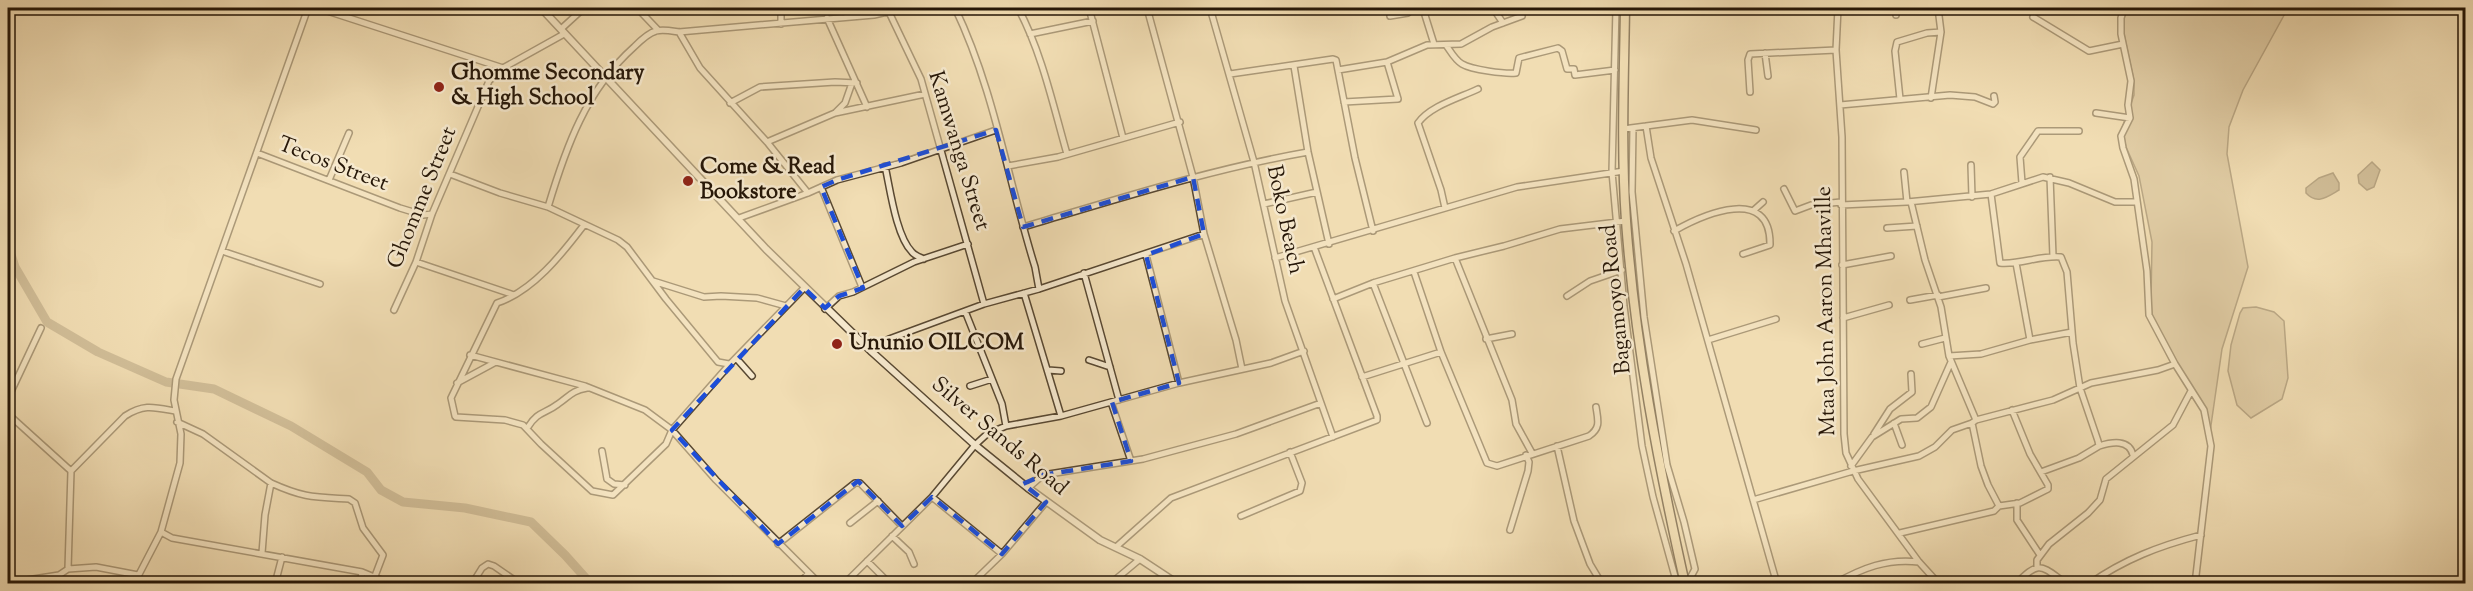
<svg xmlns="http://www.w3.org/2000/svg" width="2473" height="591" font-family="'Sorts Mill Goudy',serif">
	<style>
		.green { fill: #cebb96; stroke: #7a684e; stroke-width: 1.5 }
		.water { fill: #ac9979; stroke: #76654b; stroke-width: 1.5 }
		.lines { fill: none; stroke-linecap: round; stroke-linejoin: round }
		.river { stroke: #ac9979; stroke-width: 9 }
		.minor-casing { stroke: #584832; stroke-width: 8 }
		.tertiary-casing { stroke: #584832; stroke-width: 9 }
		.trunk-casing { stroke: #251607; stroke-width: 11 }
		.minor { stroke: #f6e9ce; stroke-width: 5 }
		.tertiary { stroke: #f6e9ce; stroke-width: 6 }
		.trunk { stroke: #f1ddb3; stroke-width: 8 }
		.marked { fill: none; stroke: #1d4ed8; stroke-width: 4.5; stroke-dasharray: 12 8; stroke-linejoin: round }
		.poi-dot { fill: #8f2418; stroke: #f6e9ce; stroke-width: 2 }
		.labels { text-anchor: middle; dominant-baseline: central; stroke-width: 5; stroke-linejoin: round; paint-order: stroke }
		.poi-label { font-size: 22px; font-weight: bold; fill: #251607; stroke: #f6e9ce; text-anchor: start }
		.street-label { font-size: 22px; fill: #251607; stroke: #f6e9ce }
	</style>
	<rect width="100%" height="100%" fill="#f1ddb3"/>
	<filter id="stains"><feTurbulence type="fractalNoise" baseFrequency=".00333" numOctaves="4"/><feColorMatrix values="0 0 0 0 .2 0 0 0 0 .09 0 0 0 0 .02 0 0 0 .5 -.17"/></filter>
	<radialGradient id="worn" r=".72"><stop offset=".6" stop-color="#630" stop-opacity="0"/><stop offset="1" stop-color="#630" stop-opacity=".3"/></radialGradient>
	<!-- green -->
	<path class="green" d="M2127 8H2288L2243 90 2229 127 2227 154 2248 267 2222 349 2210 432 2206 408 2177 363 2152 315 2151 301 2152 242 2139 176 2126 147 2122 128 2134 95V81L2124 34V18Z
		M2256 307 2274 312 2284 321 2288 378 2282 399 2251 418 2237 405 2228 371 2231 345 2240 313 2243 308Z"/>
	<!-- water -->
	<path class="water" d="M2372 162 2380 170 2374 187 2367 190 2359 183 2358 175Z
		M2333 173 2339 183V190C2327 197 2317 205 2306 193V188L2319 178Z"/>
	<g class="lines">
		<!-- river -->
		<path class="river" d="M8 245 15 267 47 322 98 352 166 382 214 389 291 426 367 472 381 490 403 502 465 508 531 522 565 555 591 584"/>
		<defs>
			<path id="minor" d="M318 8 503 68
				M637 8 658 30
				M781 8V24
				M847 8V17
				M887 8 921 79 984 304
				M955 8C994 89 1008 181 1035 267L1039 289
				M1018 8C1042 53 1053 105 1067 154
				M1089 8 1123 138
				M1147 8 1193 177 1204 234 1236 340 1242 369
				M1210 8 1254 162 1285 301 1333 437
				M1415 8 1424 12 1434 44
				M1493 8 1503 23
				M1616 8 1612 172 1624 306 1642 446 1653 497 1677 584
				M1838 8 1836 50 1842 137 1844 434 1846 453 1858 479 1919 562 1939 584
				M1896 8V15
				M2124 8 2121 18V34L2131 81 2128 105 2130 118 2121 136 2123 148 2134 179 2147 271 2149 315 2175 364 2204 410 2211 446 2195 584
				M1390 16 1408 13 1413 8
				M2033 17 2089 51 2123 44
				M827 18 867 107
				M561 29 584 8
				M679 32 700 68 767 142 808 193
				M1030 34 1093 21
				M1446 45C1451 52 1455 60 1462 64 1472 70 1505 74 1516 73L1519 58 1558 48 1562 51 1567 69H1574L1575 75 1615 70
				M1765 53 1768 76
				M1294 66 1308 152 1329 244
				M1338 70 1387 62 1427 45 1461 44 1492 27 1522 16
				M1230 74 1333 59 1336 60 1355 158 1373 231
				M1750 92 1748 60 1750 54 1836 50
				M1931 98 1941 32 1938 8
				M1900 99 1895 51 1897 42 1927 33 1941 32
				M1344 102 1398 99 1387 62
				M730 103 760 87 835 82 857 83
				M1840 105 1950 95 1975 97 1993 104 1995 102 1994 96
				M836 112 845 103 852 83
				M2096 113 2130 118
				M1646 126 1651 158 1686 264 1777 584
				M1633 128 1632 192 1644 317 1667 465 1684 522 1695 569 1687 584
				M1623 129 1692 120 1756 130
				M767 142 835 113 925 94
				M257 153 400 208 423 215 432 214
				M1971 165 1972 197
				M885 166C890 188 896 236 912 252 915 256 920 257 924 259
				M1008 166 1058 157 1180 122
				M1904 172 1907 202
				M450 174 500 193 548 207 618 240 627 247 666 299 718 362 729 364
				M2050 177 2053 256
				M329 180 349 133
				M2022 183 2020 157 2038 131H2079
				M821 187 862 287
				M1784 189 1795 211 1811 205 1841 202
				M1991 194 2000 263C2020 265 2040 255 2061 257L2067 272 2073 343 2080 388 2098 441 2099 446 2079 458 2041 472
				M1911 202 1925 260 1941 307 1949 356 1976 420 1972 423 1981 466 1988 485 1999 506
				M1264 204 1317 192
				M1841 205 1907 202 1991 194 2043 177 2069 183 2115 202H2137
				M548 207C566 147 586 90 634 47 640 41 648 33 656 31 663 29 672 31 679 32L874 15 904 8
				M1445 208 1441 190 1418 123C1430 106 1459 98 1478 89
				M1754 210 1763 202
				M739 218 808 193 837 180 901 163 996 130
				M1023 227C1118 199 1211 169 1308 152
				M1887 228 1917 226
				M1674 231C1704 214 1771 185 1770 245L1743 254
				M222 251 320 284
				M1146 255 1179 383
				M1275 258 1517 187 1624 171
				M1455 258 1512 400 1516 424 1532 453
				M416 262 514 295
				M2016 263 2030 340
				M1842 265 1891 256
				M1414 272 1441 352 1487 463 1497 466 1589 436C1601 428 1598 420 1596 407
				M1084 273 1119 400
				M653 281 704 297 721 296 757 298 786 306
				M1373 283 1427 423
				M1024 293 1061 416
				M1567 296 1590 281 1622 270
				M1938 297 1986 288
				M1333 299 1373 283 1455 258 1504 246 1560 229 1626 221
				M1910 300 1938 295
				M825 309 839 296 853 292 914 262 968 244
				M394 310 416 262 432 214 489 81 503 68 564 34
				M965 311 1002 404 1006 426
				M1843 318 1889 305
				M1486 339 1512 334
				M1708 340 1776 319
				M1922 344 1945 338
				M872 352 889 339 984 304 1039 289 1204 234
				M470 355 585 386 645 410 672 430 716 480 820 584
				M1949 356 1981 354 2030 340 2072 332
				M736 358 752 376
				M1089 360 1110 367
				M1048 370 1061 371
				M1362 377 1441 352
				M457 383 494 363
				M970 386 992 379
				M8 398 41 328
				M1111 402 1131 461
				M8 414 71 471
				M455 416 451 398 497 303C533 291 562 254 584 225
				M456 417 505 420 523 425 541 444 592 491 613 495 666 444 672 430 731 363 804 288
				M1976 420 2053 400 2091 383 2158 370 2175 364
				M177 422 203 434 271 483C304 498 314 497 349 499L355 503 363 528 383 555 375 576
				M1894 423 1902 445
				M528 427C538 411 545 414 558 404 570 396 571 391 587 388
				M1874 434 1890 409 1912 392 1911 374
				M1557 446 1574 521 1590 564 1602 584
				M2099 446C2112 442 2129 439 2133 455
				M602 451 607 479 614 484 625 485
				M1851 466 1872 437 1901 419 1917 418 1931 407 1951 362
				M1028 488 1043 475 1143 459 1236 434 1321 403
				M932 497 1002 554
				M1753 500 1853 471 1919 456 1935 447 1952 430 1972 423
				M2017 503V520L2040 555
				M1241 516 1300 491 1302 483 1290 452
				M850 523 878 501
				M1510 530 1528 471 1529 462 1526 455
				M161 532 172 538 362 572 391 584
				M1900 533 1994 511 1999 506 2020 503 2048 489V485L2030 454 2012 410
				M892 536 909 552 914 564
				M778 544 855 483H860L902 526
				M1116 547 1171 498 1377 420V416L1314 247
				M262 553 265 515 271 483
				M867 561 890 584
				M2037 567V560L2049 544 2088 513 2100 500 2106 479 2173 425 2191 391
				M68 569 96 567 138 575
				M8 583 59 575 68 569 71 471 125 416C144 404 153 407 175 411
				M134 584 161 532 180 463 181 434 174 400 176 379 308 8
				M275 584 282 557
				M360 584 362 572
				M472 584 482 568 488 564 494 566 520 584
				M731 584 733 580
				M799 584 808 574
				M844 584 932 497 975 445 987 434 1006 426 1061 416 1179 383 1271 363 1304 351
				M971 584 1002 554 1046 502
				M1110 584 1140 559
				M1834 584C1862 568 1888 558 1919 562
				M2016 584C2040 559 2041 566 2067 584
				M2089 584C2125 559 2159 546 2201 535"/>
			<path id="tertiary" d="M541 8 766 249 872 352 975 445 1028 488 1100 540 1140 559 1178 584"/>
			<path id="trunk" d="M1625 8C1624 78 1621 150 1626 221 1635 344 1658 463 1685 584"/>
		</defs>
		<!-- minor casing -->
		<use href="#minor" class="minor-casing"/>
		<!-- tertiary casing -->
		<use href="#tertiary" class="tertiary-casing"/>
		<!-- trunk casing -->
		<use href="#trunk" class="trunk-casing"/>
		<!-- minor -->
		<use href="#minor" class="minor"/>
		<!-- tertiary -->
		<use href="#tertiary" class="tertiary"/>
		<!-- trunk -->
		<use href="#trunk" class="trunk"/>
	</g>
	<!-- marked area -->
	<path d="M0 0H2473V591H0ZM996 130 1023 227 1193 177 1204 234 1146 255 1179 383 1112 402 1131 461 1043 475 1023 484 1046 502 1002 554 932 497 902 526 858 481 778 544 672 430 804 288 825 308 839 296 863 288 821 187 837 180Z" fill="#f1ddb3" fill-opacity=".55" fill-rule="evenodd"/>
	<path class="marked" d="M996 130 1023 227 1193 177 1204 234 1146 255 1179 383 1112 402 1131 461 1043 475 1023 484 1046 502 1002 554 932 497 902 526 858 481 778 544 672 430 804 288 825 308 839 296 863 288 821 187 837 180Z"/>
	<!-- markers -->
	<g class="poi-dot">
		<circle cx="439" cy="87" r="6"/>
		<circle cx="688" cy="181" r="6"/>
		<circle cx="837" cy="344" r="6"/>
	</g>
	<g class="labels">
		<!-- poi labels -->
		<g class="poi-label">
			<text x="451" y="74">Ghomme Secondary<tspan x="451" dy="25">&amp; High School</tspan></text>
			<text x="700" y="168">Come &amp; Read<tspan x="700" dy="25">Bookstore</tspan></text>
			<text x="849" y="344">Ununio OILCOM</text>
		</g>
		<!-- street labels -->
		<g class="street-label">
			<text transform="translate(958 151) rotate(73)">Kamwanga Street</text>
			<text transform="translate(333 165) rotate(21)">Tecos Street</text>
			<text transform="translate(423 198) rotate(-68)">Ghomme Street</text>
			<text transform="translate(1284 220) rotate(78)">Boko Beach</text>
			<text transform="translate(1617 299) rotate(-96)">Bagamoyo Road</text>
			<text transform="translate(1827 311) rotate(-91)">Mtaa John Aaron Mhaville</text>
			<text transform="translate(999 437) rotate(40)">Silver Sands Road</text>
		</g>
	</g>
	<!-- margin -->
	<rect width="2473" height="591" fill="none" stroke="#f1ddb3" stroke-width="30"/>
	<rect x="9" y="9" width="2455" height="573" fill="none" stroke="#251607" stroke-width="3"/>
	<rect x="15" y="15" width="2443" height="561" fill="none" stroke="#251607" stroke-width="1.5"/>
	<rect width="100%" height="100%" filter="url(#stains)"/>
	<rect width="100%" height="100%" fill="url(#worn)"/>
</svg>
